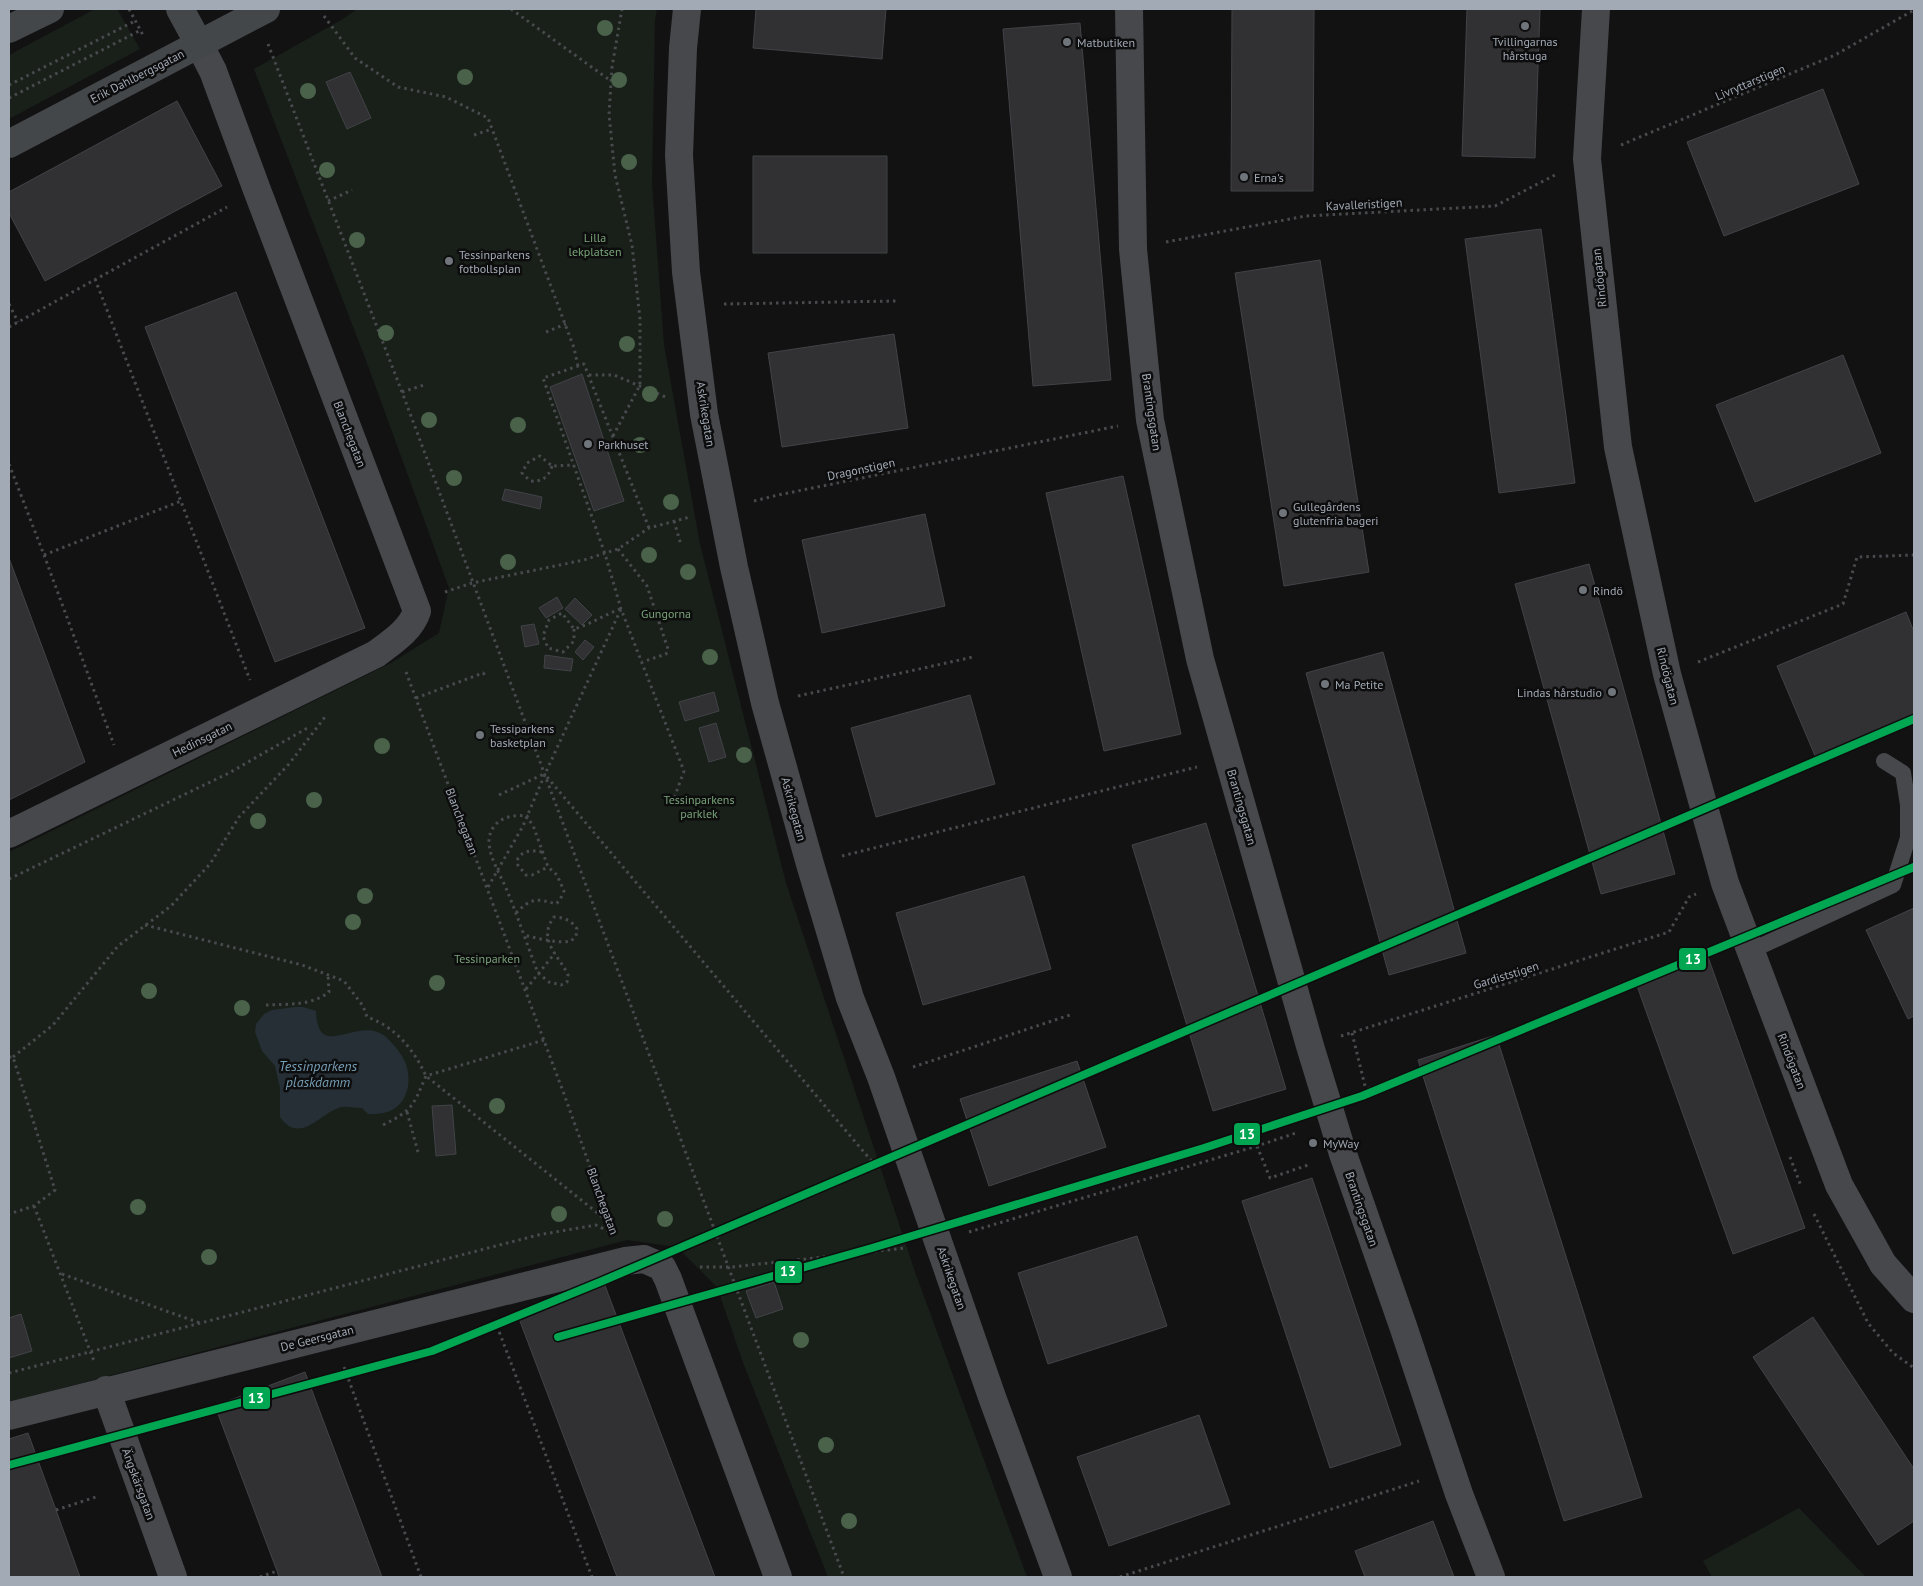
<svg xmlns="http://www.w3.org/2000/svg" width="1923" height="1586" font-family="'PT Sans',sans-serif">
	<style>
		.green { fill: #192019 }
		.water { fill: #252f35 }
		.building { fill: #313134; stroke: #414347 }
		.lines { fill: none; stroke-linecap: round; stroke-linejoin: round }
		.path { stroke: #484a4d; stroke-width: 3; stroke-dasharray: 2.5 4; stroke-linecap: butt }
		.lane { stroke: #46484c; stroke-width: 16 }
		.street { stroke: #46484c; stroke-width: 28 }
		.secondary { stroke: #44474a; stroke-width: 28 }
		.metro-1-casing { stroke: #0d0d0e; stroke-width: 11 }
		.metro-1 { stroke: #00a651; stroke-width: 8 }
		.tree { fill: #4a614a }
		.poi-dot { fill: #70757c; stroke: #0d0d0e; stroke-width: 2 }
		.labels { text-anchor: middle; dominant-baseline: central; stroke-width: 5; stroke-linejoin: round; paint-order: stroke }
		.poi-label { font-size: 12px; fill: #a2aab5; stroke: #0d0d0e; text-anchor: start }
		.street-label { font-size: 12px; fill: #a2aab5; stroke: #0d0d0e }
		.park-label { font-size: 12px; fill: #78a277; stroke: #0d0d0e }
		.water-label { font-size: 14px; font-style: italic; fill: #759db4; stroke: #0d0d0e }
		.line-badge { stroke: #0d0d0e; stroke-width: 2 }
		.badge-label { font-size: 14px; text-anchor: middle; font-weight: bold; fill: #fff }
	</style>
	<rect width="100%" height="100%" fill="#121213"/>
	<!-- green -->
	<path class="green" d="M95 9H117L140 49 9 119V55Z
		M357 9H657L655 20 652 183 664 345 700 544 786 883 915 1272 1027 1577H828L744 1365 717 1287 677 1247 627 1240 9 1402V852L391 663 439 633 449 588 367 363 254 69 343 19Z
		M1799 1508 1866 1577H1712L1703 1561Z"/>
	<!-- water -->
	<path class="water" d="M295 1007H303L316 1011C318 1064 358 1013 386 1037 392 1043 399 1050 403 1058 413 1075 410 1102 390 1111 383 1114 375 1114 368 1114L362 1108C356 1108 348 1106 342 1107 320 1112 301 1146 280 1117V1088L275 1066 262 1051 255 1032 256 1024 264 1014 272 1010Z"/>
	<!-- building -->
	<path class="building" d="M756 9H886L882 59 753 48Z
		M1232 9H1314L1313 191H1231Z
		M1467 9H1540L1535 158 1462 156Z
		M1080 23 1111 380 1033 386 1003 29Z
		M350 72 371 118 347 129 326 82Z
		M1823 89 1859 184 1724 236 1687 142Z
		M177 101 222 186 45 281 9 213V192Z
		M753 156H887V253H753Z
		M1541 229 1575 483 1499 493 1465 239Z
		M1320 260 1369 572 1284 586 1235 273Z
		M236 292 365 628 275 662 145 327Z
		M894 334 908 428 782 447 768 353Z
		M1843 355 1881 453 1755 502 1716 405Z
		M582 374 624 501 594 511 550 387Z
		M1123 476 1181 734 1104 751 1046 493Z
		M505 489 542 497 540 509 502 500Z
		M925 514 945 606 822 633 802 540Z
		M9 558 85 762 9 800Z
		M1589 564 1675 874 1601 894 1515 584Z
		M557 597 563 608 546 618 539 608Z
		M575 598 592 615 582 625 565 609Z
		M1906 612 1914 632V716L1816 758 1777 666Z
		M534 624 539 644 525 647 521 626Z
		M585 640 594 647 583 660 575 652Z
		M1383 652 1466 953 1389 975 1306 673Z
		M545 655 573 659 571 671 544 668Z
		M714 692 719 711 685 721 679 702Z
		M970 695 995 784 876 817 851 728Z
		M716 723 726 757 709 762 699 728Z
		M1206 823 1286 1089 1213 1111 1132 845Z
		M1024 876 1051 969 923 1005 896 913Z
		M1914 908V1016L1908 1019 1866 930Z
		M1708 957 1805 1228 1733 1254 1636 983Z
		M1496 1035 1642 1497 1564 1521 1418 1060Z
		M1077 1061 1106 1147 989 1186 960 1099Z
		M452 1105 456 1154 436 1156 432 1106Z
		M1312 1178 1401 1445 1330 1468 1242 1201Z
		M1137 1236 1167 1326 1048 1364 1018 1273Z
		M774 1282 783 1309 756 1318 746 1291Z
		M604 1283 715 1577H617L518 1316Z
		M21 1314 32 1351 9 1358V1318Z
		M1813 1317 1914 1469V1521L1878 1545 1753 1357Z
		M305 1372 382 1577H279L277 1571 215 1406Z
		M1199 1415 1230 1504 1109 1546 1077 1457Z
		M28 1433 56 1510 80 1577H9V1439Z
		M1433 1521 1454 1577H1365L1355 1551Z"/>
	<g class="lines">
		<!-- path -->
		<path class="path" d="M129 9 144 37
			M511 9 611 81
			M324 16 355 58 398 87 446 97 488 118 574 348 578 366
			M268 44 402 392 844 1577
			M9 85 135 21
			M9 98 141 30
			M474 135 492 129
			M1621 145 1835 55 1914 10
			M328 201 352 190
			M1166 242 1306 216 1495 206 1555 175
			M95 279 250 680
			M9 304 18 322
			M724 304 896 301
			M9 327 227 207
			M546 332 566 324
			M589 375H614L668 398
			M402 392 424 385
			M613 436 640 385V319L632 245 615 175 609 114 612 67 622 9
			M9 464 44 555 114 745
			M552 466C548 478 542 482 530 481L522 473 527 463 540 456 552 466 574 465
			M754 501 778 495 1118 426
			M674 521 681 545
			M649 528 584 364 543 378 605 554 621 609 684 771 673 801
			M618 549 647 586 668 649 666 654 642 662
			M44 555 181 501
			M445 592 472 583 584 560 618 549 649 528 690 517
			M574 629V641L563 652 548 648 543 636 549 620 562 613 574 629C591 624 604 615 620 609
			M1698 662 1843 604 1857 557 1914 555
			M406 672 564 1094 613 1231
			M798 696 973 657
			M416 698 483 673 485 675
			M547 777 874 1164
			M499 795 544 774
			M542 852C532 850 524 850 518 858L517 864 526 875H532L548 867
			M842 856 1197 767
			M9 879 229 773 309 727
			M488 887 523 826 545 774 621 609
			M516 913C531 898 536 898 556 904L560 900 564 891 557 875 548 867 534 828 527 816C510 814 492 819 489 839 488 857 502 877 508 893 519 920 528 947 538 973L549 982 561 985 567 982 568 975C558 954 537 940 554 917 564 917 572 921 577 929L576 936 571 941C556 944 538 938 523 935
			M145 925 302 965 344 981 363 1006 367 1017C396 1027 414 1050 426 1076L610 1223
			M526 989 555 953
			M266 1005C288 1004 311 1006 329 992L328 974
			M1352 1033 1365 1086 1376 1092
			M1341 1036 1669 932 1689 897 1696 894
			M9 1057H13L55 1190 34 1206 9 1214
			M13 1057 53 1025 118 946 171 906 210 864 239 817 289 764 325 717
			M913 1067 1073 1014
			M407 1112 418 1152
			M383 1125C413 1110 413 1106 426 1076L544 1040
			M1257 1146 1270 1178 1311 1164
			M1790 1157 1801 1186
			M34 1206 94 1361
			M1814 1214 1868 1323 1893 1353 1914 1368
			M969 1232 1257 1146 1296 1133
			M700 1267H732L905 1248
			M62 1274 200 1323
			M497 1326 592 1577
			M344 1367 421 1577
			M9 1373 538 1235 596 1225 608 1231
			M56 1510 99 1496
			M260 1577 277 1571
			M1120 1577 1419 1481"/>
		<!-- lane -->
		<path class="lane" d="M1750 951 1893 885 1908 838V805L1903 773 1884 761"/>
		<!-- street -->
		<path class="street" d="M687 9 683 48 679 155 686 272 704 414 734 567 765 703 810 864 850 998 881 1077 992 1397 1058 1577
			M1129 9 1133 249 1150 420 1200 659 1310 1046 1343 1154 1403 1326 1459 1494 1491 1577
			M1596 9 1587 159 1618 447 1667 674 1725 883 1839 1185 1883 1264 1914 1299
			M9 834 376 654C392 642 411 630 417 611L257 190 213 71 199 44
			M106 1390 173 1577
			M9 1416 625 1261 644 1259 662 1267 668 1279 778 1577"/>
		<!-- secondary -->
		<path class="secondary" d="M180 9 199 44
			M9 29 50 9
			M9 144 266 9"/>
		<defs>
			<path id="metro-1" d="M558 1337 872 1248 1204 1148 1362 1096 1914 867
				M9 1465 432 1351 600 1282 1914 719"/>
		</defs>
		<!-- metro-1 casing -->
		<use href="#metro-1" class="metro-1-casing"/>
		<!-- metro-1 -->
		<use href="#metro-1" class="metro-1"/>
	</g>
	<!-- trees -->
	<g class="tree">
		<circle cx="605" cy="28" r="8"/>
		<circle cx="465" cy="77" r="8"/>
		<circle cx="619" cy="80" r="8"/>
		<circle cx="308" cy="91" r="8"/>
		<circle cx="629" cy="162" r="8"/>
		<circle cx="327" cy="170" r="8"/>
		<circle cx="357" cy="240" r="8"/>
		<circle cx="386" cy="333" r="8"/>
		<circle cx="627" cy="344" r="8"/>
		<circle cx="650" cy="394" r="8"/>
		<circle cx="429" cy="420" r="8"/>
		<circle cx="518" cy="425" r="8"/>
		<circle cx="640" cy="445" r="8"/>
		<circle cx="454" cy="478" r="8"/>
		<circle cx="671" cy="502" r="8"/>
		<circle cx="649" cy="555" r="8"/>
		<circle cx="508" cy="562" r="8"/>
		<circle cx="688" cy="572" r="8"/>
		<circle cx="710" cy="657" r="8"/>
		<circle cx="382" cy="746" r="8"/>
		<circle cx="744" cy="755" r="8"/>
		<circle cx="314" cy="800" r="8"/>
		<circle cx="258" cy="821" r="8"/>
		<circle cx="365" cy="896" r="8"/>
		<circle cx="353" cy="922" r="8"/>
		<circle cx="437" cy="983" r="8"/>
		<circle cx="149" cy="991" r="8"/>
		<circle cx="242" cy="1008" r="8"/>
		<circle cx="497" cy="1106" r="8"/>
		<circle cx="138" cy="1207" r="8"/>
		<circle cx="559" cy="1214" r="8"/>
		<circle cx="665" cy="1219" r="8"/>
		<circle cx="209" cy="1257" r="8"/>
		<circle cx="801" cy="1340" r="8"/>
		<circle cx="826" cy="1445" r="8"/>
		<circle cx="849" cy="1521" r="8"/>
	</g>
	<!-- markers -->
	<g class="poi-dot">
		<circle cx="1525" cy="26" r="5"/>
		<circle cx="1067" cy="42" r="5"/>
		<circle cx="1244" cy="177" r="5"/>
		<circle cx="449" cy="261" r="5"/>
		<circle cx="588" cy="444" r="5"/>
		<circle cx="1283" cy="513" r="5"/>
		<circle cx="1583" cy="590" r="5"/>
		<circle cx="1325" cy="684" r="5"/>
		<circle cx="1612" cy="692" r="5"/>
		<circle cx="480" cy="735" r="5"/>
		<circle cx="1313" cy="1143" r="5"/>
	</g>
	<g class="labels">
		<!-- poi labels -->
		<g class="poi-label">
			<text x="1525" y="41" text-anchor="middle">Tvillingarnas<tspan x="1525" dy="14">hårstuga</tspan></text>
			<text x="1077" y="42">Matbutiken</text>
			<text x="1254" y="177">Erna's</text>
			<text x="459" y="254">Tessinparkens<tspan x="459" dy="14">fotbollsplan</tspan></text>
			<text x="598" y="444">Parkhuset</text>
			<text x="1293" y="506">Gullegårdens<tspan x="1293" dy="14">glutenfria bageri</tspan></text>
			<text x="1593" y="590">Rindö</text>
			<text x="1335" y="684">Ma Petite</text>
			<text x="1602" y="692" text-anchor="end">Lindas hårstudio</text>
			<text x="490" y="728">Tessiparkens<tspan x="490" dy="14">basketplan</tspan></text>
			<text x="1323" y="1143">MyWay</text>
		</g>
		<!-- street labels -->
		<g class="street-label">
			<text transform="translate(137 76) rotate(-27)">Erik Dahlbergsgatan</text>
			<text transform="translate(1750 82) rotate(-23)">Livryttarstigen</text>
			<text transform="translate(1364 204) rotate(-3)">Kavalleristigen</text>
			<text transform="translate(1599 278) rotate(-96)">Rindögatan</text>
			<text transform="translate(1152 412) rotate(82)">Brantingsgatan</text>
			<text transform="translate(706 414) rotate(81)">Askrikegatan</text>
			<text transform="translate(350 434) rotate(69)">Blanchegatan</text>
			<text transform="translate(861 469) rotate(-12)">Dragonstigen</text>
			<text transform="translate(1668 676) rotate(76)">Rindögatan</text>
			<text transform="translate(202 739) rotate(-26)">Hedinsgatan</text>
			<text transform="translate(1242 807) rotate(74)">Brantingsgatan</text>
			<text transform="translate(794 809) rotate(75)">Askrikegatan</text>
			<text transform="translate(462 821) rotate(69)">Blanchegatan</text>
			<text transform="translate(1506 975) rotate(-17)">Gardiststigen</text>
			<text transform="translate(1792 1061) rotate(69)">Rindögatan</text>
			<text transform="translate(603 1201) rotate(70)">Blanchegatan</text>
			<text transform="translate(1362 1209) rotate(71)">Brantingsgatan</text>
			<text transform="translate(952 1278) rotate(71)">Askrikegatan</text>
			<text transform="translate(317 1338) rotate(-14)">De Geersgatan</text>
			<text transform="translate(139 1484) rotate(70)">Ängskärsgatan</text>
		</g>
		<!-- park labels -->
		<g class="park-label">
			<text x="595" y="237">Lilla<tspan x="595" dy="14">lekplatsen</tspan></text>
			<text x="666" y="613">Gungorna</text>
			<text x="699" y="799">Tessinparkens<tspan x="699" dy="14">parklek</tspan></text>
			<text x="487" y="958">Tessinparken</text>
		</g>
		<!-- water labels -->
		<g class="water-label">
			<text x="318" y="1066">Tessinparkens<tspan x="318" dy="16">plaskdamm</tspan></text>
		</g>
	</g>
	<g class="line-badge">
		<rect x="1678" y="947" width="29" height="24" rx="5" fill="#00a651"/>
		<rect x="1233" y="1122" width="28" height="24" rx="5" fill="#00a651"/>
		<rect x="774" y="1260" width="29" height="24" rx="5" fill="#00a651"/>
		<rect x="242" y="1386" width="29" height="24" rx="5" fill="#00a651"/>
	</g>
	<g class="badge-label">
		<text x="1693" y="964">13</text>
		<text x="1247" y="1139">13</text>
		<text x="788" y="1276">13</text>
		<text x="256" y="1403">13</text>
	</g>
	<!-- border -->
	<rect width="1923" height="1586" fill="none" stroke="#a2aab5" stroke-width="20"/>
</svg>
